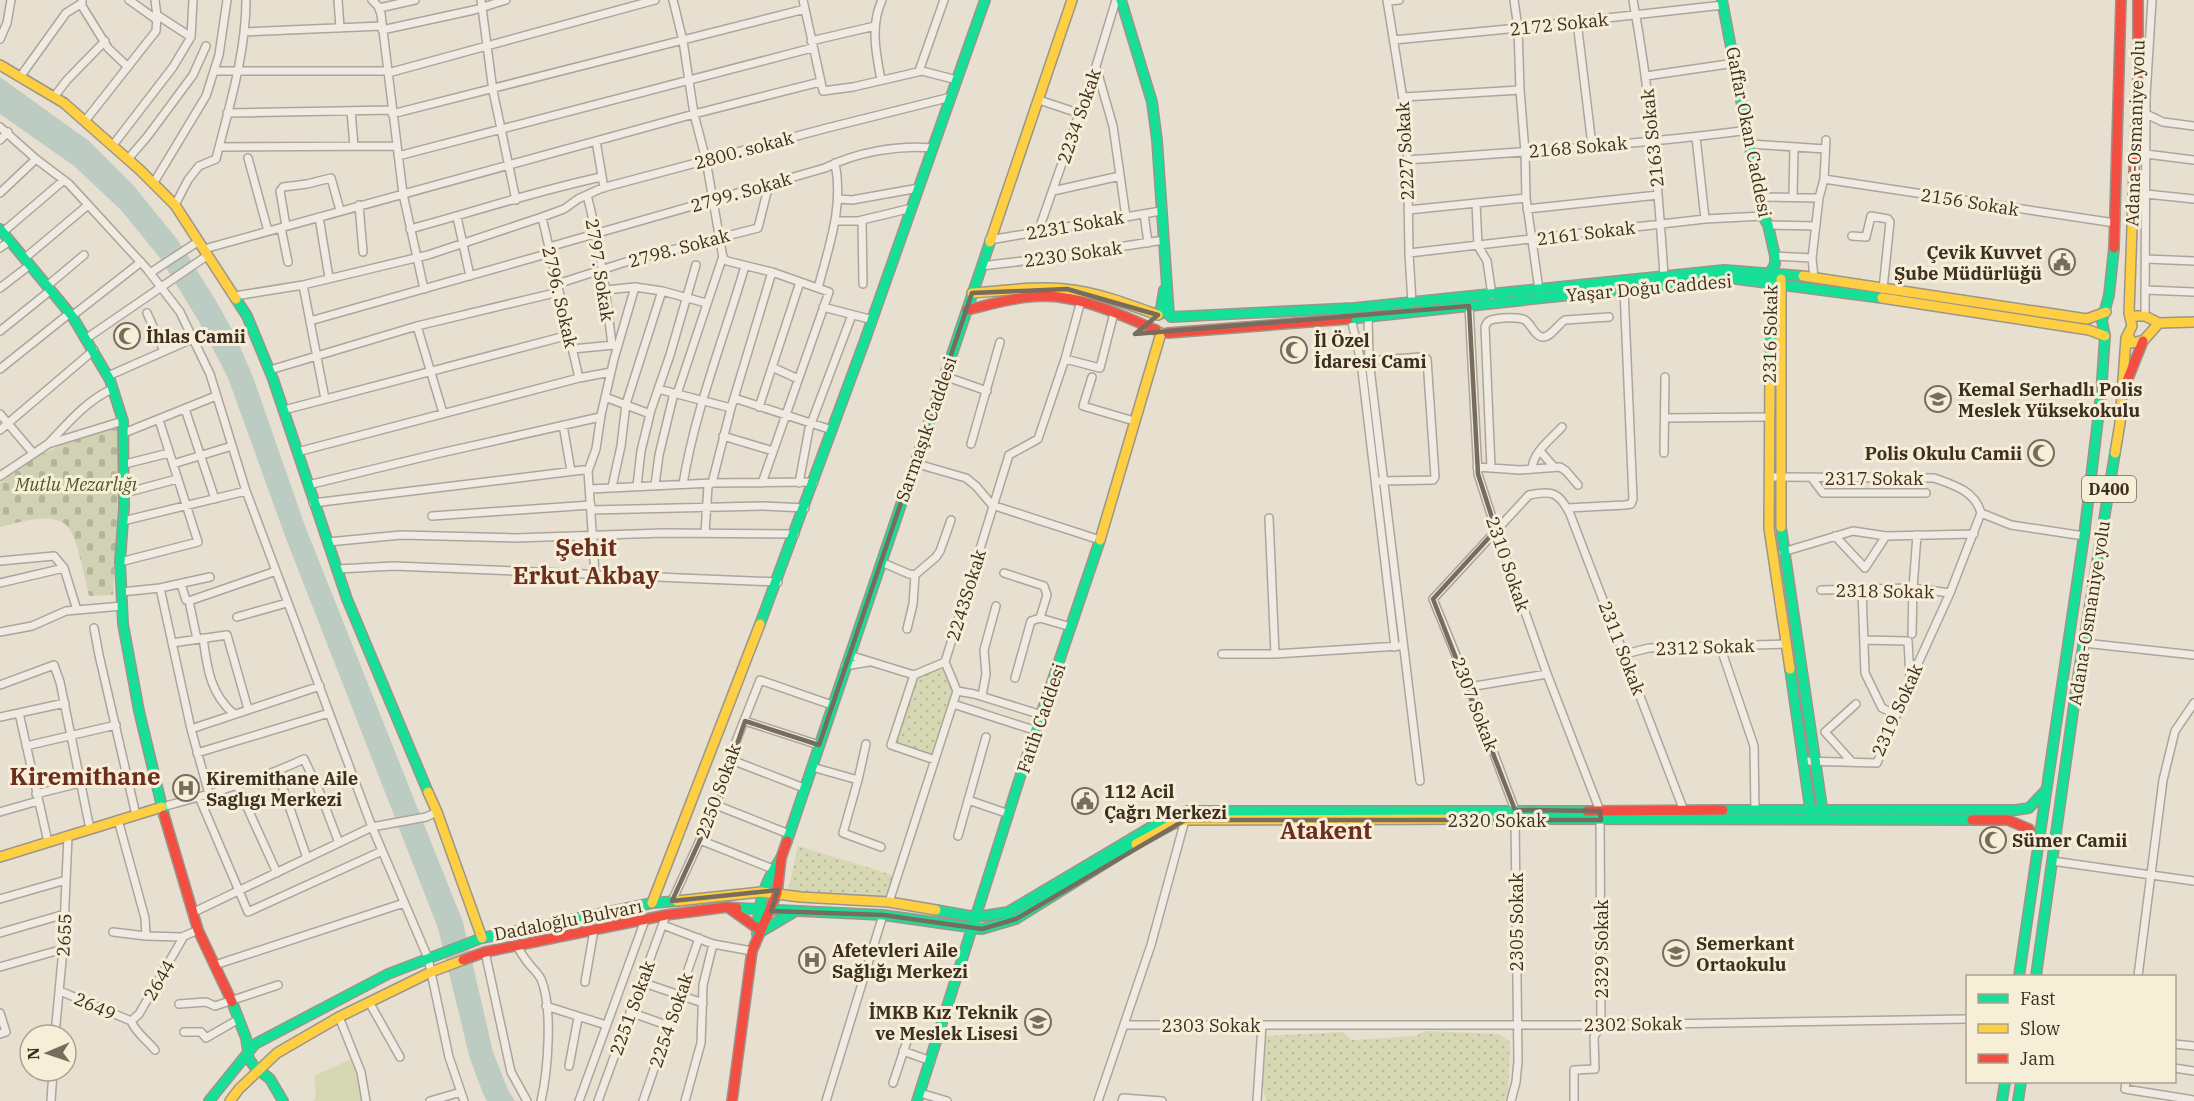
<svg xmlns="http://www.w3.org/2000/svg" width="2194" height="1101" font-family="'IBM Plex Serif',serif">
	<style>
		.green { fill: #d6d7b3 }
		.cemetery { fill: url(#cemetery-stones) }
		.park { fill: url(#park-dots) }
		.water { fill: #bcccc2 }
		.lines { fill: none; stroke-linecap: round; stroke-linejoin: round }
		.street-casing { stroke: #ada599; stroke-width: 10 }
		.fast-casing { stroke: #9c958a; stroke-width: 12 }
		.slow-casing { stroke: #9c958a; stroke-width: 12 }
		.jam-casing { stroke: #9c958a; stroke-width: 12 }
		.street { stroke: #efebe3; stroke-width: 7 }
		.fast { stroke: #16e098; stroke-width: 9 }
		.slow { stroke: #ffcf43; stroke-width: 9 }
		.jam { stroke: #f24e42; stroke-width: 9 }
		.marked { fill: none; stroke: #786c5e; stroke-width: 4.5; stroke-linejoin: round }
		.labels { text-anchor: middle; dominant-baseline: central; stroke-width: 6; stroke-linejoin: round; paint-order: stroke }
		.shield { fill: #f7eed8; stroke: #756857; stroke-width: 1.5 }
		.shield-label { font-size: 16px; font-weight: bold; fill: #3d2e20 }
		.street-label { font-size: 18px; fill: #3d2e20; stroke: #f7eed8 }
		.poi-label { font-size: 18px; font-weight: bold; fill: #3d2e20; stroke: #f7eed8; text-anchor: start }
		.park-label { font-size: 18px; font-style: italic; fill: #4d5a26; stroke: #f7eed8 }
		.district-label { font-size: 24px; font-weight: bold; fill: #6b2e1e; stroke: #f7eed8 }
	</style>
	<defs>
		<pattern id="cemetery-stones" width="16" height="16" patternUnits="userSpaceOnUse" patternTransform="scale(1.5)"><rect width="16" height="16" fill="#d1d1b3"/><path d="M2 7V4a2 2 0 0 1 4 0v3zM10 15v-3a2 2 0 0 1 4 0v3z" fill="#b4b49a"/></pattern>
		<pattern id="park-dots" width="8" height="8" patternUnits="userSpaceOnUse" patternTransform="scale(1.5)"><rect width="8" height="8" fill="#d6d7b3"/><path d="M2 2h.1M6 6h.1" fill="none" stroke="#b9b99a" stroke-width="1.8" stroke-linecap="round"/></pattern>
	</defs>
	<rect width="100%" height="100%" fill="#e7e0d1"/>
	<!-- green -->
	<path class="green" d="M353 1058 363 1101H313L316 1097 314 1076Z"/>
	<!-- cemetery -->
	<path class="cemetery" d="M117 425 120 455 113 595 89 596C85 581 77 532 65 524 47 512 19 523 0 527V483L34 458 71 440Z"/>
	<!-- park -->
	<path class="park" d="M941 665 954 690 933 755 894 743 914 678Z
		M798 846 896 876 886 899 788 891Z
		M1426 1031 1499 1034 1510 1042 1508 1097 1505 1101H1266L1263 1087 1266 1036 1343 1032 1351 1040 1416 1036Z"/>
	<!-- water -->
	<path class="water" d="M0 77 89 141 133 185 177 239 215 299 235 335 253 377 305 526 463 922 493 1052 508 1090 515 1101H487L484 1096 470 1059 438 928 285 536 228 378 198 320 160 258 121 210 74 166 0 114Z"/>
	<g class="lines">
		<defs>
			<path id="street" d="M129 0 157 20
				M338 0 340 28
				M372 0 378 6 381 14 403 194 424 289
				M481 0 493 91 516 200
				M673 0 683 41 694 114 706 160 723 258 727 261 772 272 829 292 762 483
				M803 0 823 91 853 87 922 71 957 80
				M1387 0 1407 124 1409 253 1412 303
				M1514 0 1518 28 1520 90 1525 152 1526 198 1539 290
				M1633 0C1650 91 1658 184 1664 276
				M82 1V6L108 48 128 67
				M1388 1 1399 0
				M379 8 415 0
				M157 15 191 37
				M1577 22 1592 145
				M382 30 474 10 506 0
				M244 32 382 26
				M0 39 7 23 11 0
				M1394 40 1518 28 1723 5
				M811 41 875 26
				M1096 67 1113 126 1126 217
				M214 71H387
				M919 71 944 0
				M388 73 655 0
				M1646 76 1735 63
				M20 77 66 13 82 3
				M881 80C876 53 870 26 882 0
				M54 97 67 80 105 41
				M1404 97 1520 90
				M1039 100 1078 113
				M351 111 354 146
				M227 113 392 110
				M392 114 805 9
				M2146 114 2163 122 2194 126
				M85 121 156 31 157 16 155 0
				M0 127 36 159 69 184 147 269 180 312 210 374 246 491 372 827 428 958 449 1057 464 1101
				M1696 137 1705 219
				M0 140 8 132
				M596 141 604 188
				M1750 144 1825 149
				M113 145 173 67 191 37 193 0
				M219 147 397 146
				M2146 154 2194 160
				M398 156 812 48
				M248 158 268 231
				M128 159 147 137 193 75 206 46
				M1408 160C1521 152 1636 145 1749 130
				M1824 179 2115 223
				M153 184 206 96 219 55 227 0
				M1053 191 1120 176
				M0 193 36 159
				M2146 194 2194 199
				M587 195C600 245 606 294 612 345
				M1760 197 1819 198
				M1793 197 1794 147
				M839 199 852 200 919 188
				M1476 203 1478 246 1487 261 1492 295
				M175 205 188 180 199 166 216 159C229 107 246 53 246 0
				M359 205 363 252
				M1527 209 1658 195
				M1408 210 1526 198
				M1144 214 1148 243
				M319 217 329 278
				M457 217 470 276
				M542 217 579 378
				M862 220 863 284
				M836 221H858L912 208
				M1768 225 1816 226
				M286 226 280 191 283 187 307 184 331 178 340 210
				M281 228 288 262
				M410 229C474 212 538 190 602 177
				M3 232 64 180
				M1038 232 1096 66 1116 0
				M1852 236 1866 237 1871 216 1888 219 1890 222 1883 289
				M989 240 1161 211
				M549 247 825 168C857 152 897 145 933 148
				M0 248 10 241
				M204 249 694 114 820 82
				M1409 253 1705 219 1763 216
				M1775 256 1812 258
				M25 258 88 205
				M2146 259 2194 261
				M981 266 1040 259 1164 240
				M150 273 199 241
				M1814 278 1812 258 1819 198 1824 179 1826 140
				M557 284 632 260 758 228 769 184
				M303 285 325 399
				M47 286 84 255
				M0 288 30 265
				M818 288C829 246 844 206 835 163
				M606 290 635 287 662 291 706 303
				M2146 290 2194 292
				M235 296 303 285 428 255 542 217 564 209 578 199 602 188 827 128 951 97
				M1469 306 1478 474 1496 530 1547 674 1600 811 1601 1025 1594 1037 1595 1069 1574 1070V1101
				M823 307 873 320
				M147 313 164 351
				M72 316 141 262
				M2145 316 2146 96 2152 0
				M1368 317 1369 360 1420 781
				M1351 318 1361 362 1395 647
				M310 321 550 253
				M417 326 443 413
				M0 331 51 290
				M87 338 208 255
				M572 349 614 345
				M1065 359 1100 368 1114 313
				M1366 361 1421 357 1427 359 1435 477 1433 480 1380 481
				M772 367 798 379
				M0 369 70 313
				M270 370 417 326 559 292
				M108 376 192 339
				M944 376 987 391
				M1092 377 1083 406 1134 421
				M658 389 731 408
				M677 394 723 256
				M605 397 650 414
				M734 398 832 430
				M759 407 800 282
				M185 409 215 499
				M284 410 569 335
				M0 414 33 453
				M1665 418 1768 417
				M563 425 571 471
				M0 430 94 350
				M124 433 216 396
				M723 436 773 451
				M48 444C68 423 86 401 112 389
				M971 444 1000 342
				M1540 451 1554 467
				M297 452 579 378 611 372
				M1664 453 1665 377
				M914 463 966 478 976 486 992 505 1100 540
				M125 464 169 453
				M173 464 232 446
				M1477 467 1520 470 1560 467 1566 471 1578 485
				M1491 468 1485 327C1487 323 1486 322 1491 320 1498 318 1518 316 1525 320 1531 324 1535 336 1542 337 1551 338 1558 324 1565 320L1609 317
				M1532 469C1532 453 1552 438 1562 427
				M0 476 48 444 123 421
				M1770 477 1934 478C1954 485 1975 491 1981 513L1950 593 1910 681 1877 763 1804 761
				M1811 477 1823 493H1926
				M799 483 809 429 852 315
				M683 484C695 410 724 338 745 266
				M308 485 436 454 600 417
				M655 485 659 455 674 393
				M637 486 641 451 651 410 670 355 696 265
				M612 487 621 446 626 404 662 291
				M590 489 712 483 814 482
				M125 493 177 479
				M313 503 583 470 588 471
				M1567 508 1625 505 1631 504 1633 499 1624 290
				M591 510 763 506 805 508
				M1981 513 2011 525 2084 536
				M432 516 591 505
				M1269 518 1275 654
				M123 521 246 491
				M705 533 708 486 712 483 731 408 772 272
				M1835 536 1865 568 1886 536
				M328 542 401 535 515 538 663 533 795 534
				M1783 552 1853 531 1886 536 1974 534
				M0 561 54 556 64 568 77 610
				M120 562 198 542 159 420
				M881 562 909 574 915 575 936 557 940 551 951 520
				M338 569 394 566 778 582
				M1004 573 1044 586 1047 595 1040 618
				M595 574 588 471 596 449 601 415 614 359 635 287
				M0 583 64 568
				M181 584 186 600 189 601 197 639
				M160 588 191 729 209 794
				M1821 590 1913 588 1950 593
				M1862 590 1865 673 1882 708 1896 714
				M121 592 160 588 210 577
				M189 601 276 571
				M237 617 287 603
				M1040 618 1071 627
				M94 628 99 655 136 815
				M907 629 913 604 915 575
				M0 632 32 626 66 611 122 606
				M1912 634 1913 588 1917 535
				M203 638C207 667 210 694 234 714
				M1864 640 1908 641 1910 678
				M172 643 227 635 248 709
				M2084 643 2194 655
				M1720 646 1754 746 1755 810
				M1222 654H1275L1399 646
				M1625 654 1649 648 1786 644
				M849 655 914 675
				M845 666 869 662
				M1015 678 1031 621 1040 618
				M0 685 54 665 60 682 90 829
				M1469 687 1547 674
				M957 691 974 694 1042 715
				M982 696 986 674 984 650 996 606
				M953 704 1037 731
				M19 713 48 842
				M0 717 65 703
				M745 721 819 745
				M191 729 320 686
				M26 746 116 725
				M197 753 329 713
				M729 759 804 788
				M935 760 891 745 914 675 945 662
				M1852 762 1825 732 1856 704
				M812 767 858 780 843 833 881 847
				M277 771 307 858
				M858 780 866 744
				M237 785 277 873
				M36 794 80 783
				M199 797 248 912 382 851
				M968 800 1009 814
				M716 805 789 834
				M162 807C211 794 259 780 304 759L320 793 339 843
				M1515 810 1469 687 1433 599 1529 495C1552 490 1559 492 1570 514L1684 811
				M0 812 38 801
				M118 820 145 918 146 936
				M958 836 986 737
				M700 840 773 869
				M2052 861 2194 881
				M0 899 66 880
				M672 901 716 805 729 759 760 680 832 705
				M889 902 957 691 945 662 1009 455 1038 439 1065 359 1081 301
				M192 913 372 827 426 817 437 812
				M663 925 713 944 752 951
				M113 932 146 936 182 937 198 930
				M0 933 65 914
				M516 945C520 951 524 958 529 964 533 969 538 973 541 979 553 1007 548 1071 541 1101
				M485 952 511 1072 527 1101
				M215 965 404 903
				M0 967 63 949
				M2138 976 2163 780 2175 731 2194 703
				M585 982 594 930
				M641 982 703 1003
				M60 991 131 1021
				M369 1002 400 1057
				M179 1004 206 1002 215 1006 278 985
				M546 1006 606 1025
				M630 1012 669 1026
				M0 1013 6 1032 0 1034
				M339 1017 361 1072 366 1101
				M131 1021 139 1014 184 936
				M131 1021C136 1033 147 1040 155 1050
				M1124 1025H1601L1968 1019
				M184 1032H201L206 1038 239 1019
				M55 1035 63 949 68 836
				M2174 1044 2194 1046
				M903 1051 931 1061
				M569 1066 578 1018
				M2174 1068 2194 1071
				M2126 1082 2125 1089 2194 1100
				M893 1083 910 1032
				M920 1093 947 1101
				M51 1101 53 1071
				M430 1101 461 1092
				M579 1101 645 920
				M598 1101 666 915
				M643 1101 699 938
				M685 1101 701 1043 703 985 713 944
				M826 1101 883 915
				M1098 1101 1151 945 1185 820
				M1122 1101 1123 1098 1162 1101
				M1257 1101 1262 1025
				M1511 1101 1516 1082 1518 1061 1515 819"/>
			<path id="fast" d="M1121 0 1152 102 1157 140 1169 315
				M1722 0 1763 216 1768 225 1775 256V264L1770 273 1772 294 1770 367
				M0 229 72 316 110 380 123 421 124 507 120 562 123 624 139 711 164 815
				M236 299 247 316 273 379 347 599 428 792
				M1160 314 1164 290
				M1171 317 1354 308 1724 270 1803 276
				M1348 319 1729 278 1882 298
				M1781 527 1823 814
				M760 624 865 340 985 0
				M1790 669 1811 815
				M1723 810H2016L2029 808 2046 790
				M1470 819 1972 820
				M787 841 990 242
				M737 908 883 915 982 929 1016 919 1136 844
				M936 910 976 917 1008 912 1163 820 1188 811H1587
				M762 931 794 912
				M757 934C758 905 764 882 781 858
				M2019 976 2084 536 2101 394 2105 336 2102 321 2109 295 2114 248
				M2036 976 2077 683 2115 453
				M232 1002 246 1038 249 1059 254 1066 270 1079 283 1101
				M209 1101 255 1044 388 974 482 938 652 903 677 901
				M917 1101 1021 774 1100 540
				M2002 1101 2005 1082
				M2018 1101 2021 1082"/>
			<path id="slow" d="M0 65 64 103 140 170 175 205 236 299
				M990 242 1072 0
				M1803 276 2087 319 2106 312
				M1781 279V527
				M972 293C1003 291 1034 286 1064 289 1097 292 1128 304 1158 315
				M1882 298 2089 330 2105 336
				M2131 316H2145L2159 323 2194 322
				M2128 335 2132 343 2144 340 2159 323
				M1770 367 1769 528 1790 669
				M2115 453 2120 423 2126 338 2132 326 2129 313 2134 172
				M1100 540 1161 333
				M428 792 437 812 482 938
				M1136 844 1173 824 1185 820 1470 819
				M0 857 162 807
				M677 901 761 892 801 897 889 902 936 910
				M652 903 760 624
				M230 1101 239 1089 277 1053 339 1017 431 972 463 960"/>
			<path id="jam" d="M2134 172 2138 75V0
				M2114 248 2121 0
				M967 310C992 304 1019 296 1045 296 1084 297 1121 315 1156 330
				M1168 333 1348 319
				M2125 386 2143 341
				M1587 811 1723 810
				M164 815 198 930 232 1002
				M1972 820H2008L2029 829 2038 846
				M729 908 757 928
				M463 960 485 952 666 915 727 907 737 908
				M732 1101 752 951 777 893 781 858 787 841"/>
		</defs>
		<!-- street casing -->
		<use href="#street" class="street-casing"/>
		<!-- fast casing -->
		<use href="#fast" class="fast-casing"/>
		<!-- slow casing -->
		<use href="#slow" class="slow-casing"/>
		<!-- jam casing -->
		<use href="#jam" class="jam-casing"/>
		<!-- street -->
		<use href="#street" class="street"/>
		<!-- fast -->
		<use href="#fast" class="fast"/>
		<!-- slow -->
		<use href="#slow" class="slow"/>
		<!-- jam -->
		<use href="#jam" class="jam"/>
	</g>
	<!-- marked area -->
	<path class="marked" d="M1067 289 1158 315 1135 334 1469 306 1478 474 1496 530 1433 599 1515 810 1600 811 1601 820H1185L1016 919 982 929 883 915 771 911 778 890 672 901 716 805 745 721 819 745 972 293Z"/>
	<!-- icons -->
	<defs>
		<symbol id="civic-ring" viewBox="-11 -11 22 22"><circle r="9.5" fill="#f7eed8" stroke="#786c5e" stroke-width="1.5"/><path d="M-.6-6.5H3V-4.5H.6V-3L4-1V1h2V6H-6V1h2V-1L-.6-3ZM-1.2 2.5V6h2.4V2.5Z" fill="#786c5e"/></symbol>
		<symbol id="mosque-ring" viewBox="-11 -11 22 22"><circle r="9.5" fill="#f7eed8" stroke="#786c5e" stroke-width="1.5"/><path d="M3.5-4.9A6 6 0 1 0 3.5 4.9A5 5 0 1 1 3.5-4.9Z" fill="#786c5e"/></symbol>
		<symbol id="school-ring" viewBox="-11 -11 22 22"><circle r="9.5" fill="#f7eed8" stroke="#786c5e" stroke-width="1.5"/><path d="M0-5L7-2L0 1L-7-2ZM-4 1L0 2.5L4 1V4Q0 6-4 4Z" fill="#786c5e"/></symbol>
		<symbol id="hospital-ring" viewBox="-11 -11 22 22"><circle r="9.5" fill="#f7eed8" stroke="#786c5e" stroke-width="1.5"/><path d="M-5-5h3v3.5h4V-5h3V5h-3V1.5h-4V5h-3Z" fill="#786c5e"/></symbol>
	</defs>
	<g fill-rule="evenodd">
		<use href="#civic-ring" x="2047" y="247" width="30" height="30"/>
		<use href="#mosque-ring" x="112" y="321" width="30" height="30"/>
		<use href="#mosque-ring" x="1279" y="335" width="30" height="30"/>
		<use href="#school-ring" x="1923" y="384" width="30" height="30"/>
		<use href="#mosque-ring" x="2026" y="438" width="30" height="30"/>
		<use href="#hospital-ring" x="171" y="773" width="30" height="30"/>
		<use href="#civic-ring" x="1070" y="786" width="30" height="30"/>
		<use href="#mosque-ring" x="1978" y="825" width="30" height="30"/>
		<use href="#school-ring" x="1661" y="938" width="30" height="30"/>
		<use href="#hospital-ring" x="797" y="945" width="30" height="30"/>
		<use href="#school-ring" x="1023" y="1007" width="30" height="30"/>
	</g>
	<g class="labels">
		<!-- shield labels -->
		<rect class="shield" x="2082" y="476" width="54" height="26" rx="4.5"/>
		<g class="shield-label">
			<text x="2109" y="489">D400</text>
		</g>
		<!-- street labels -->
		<g class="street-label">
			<text transform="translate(1559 24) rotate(-6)">2172 Sokak</text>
			<text transform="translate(1079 116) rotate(-71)">2234 Sokak</text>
			<text transform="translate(1749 132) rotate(79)">Gaffar Okan Caddesi</text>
			<text transform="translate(2135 133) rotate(-88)">Adana-Osmaniye yolu</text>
			<text transform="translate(1652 138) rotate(-96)">2163 Sokak</text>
			<text transform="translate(1578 147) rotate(-5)">2168 Sokak</text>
			<text transform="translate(744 150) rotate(-15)">2800. sokak</text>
			<text transform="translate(1405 151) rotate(-93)">2227 Sokak</text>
			<text transform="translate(741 192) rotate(-16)">2799. Sokak</text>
			<text transform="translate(1970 202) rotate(9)">2156 Sokak</text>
			<text transform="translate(1075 225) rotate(-10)">2231 Sokak</text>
			<text transform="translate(1586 233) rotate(-7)">2161 Sokak</text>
			<text transform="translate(679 248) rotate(-15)">2798. Sokak</text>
			<text transform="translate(1073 254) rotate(-8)">2230 Sokak</text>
			<text transform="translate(600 270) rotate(81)">2797. Sokak</text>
			<text transform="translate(1649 288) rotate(-5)">Yaşar Doğu Caddesi</text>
			<text transform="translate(560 297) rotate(77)">2796. Sokak</text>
			<text transform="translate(1770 334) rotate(-89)">2316 Sokak</text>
			<text transform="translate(926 429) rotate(-71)">Sarmaşık Caddesi</text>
			<text x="1874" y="478">2317 Sokak</text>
			<text transform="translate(1508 564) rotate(71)">2310 Sokak</text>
			<text transform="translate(1885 591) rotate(1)">2318 Sokak</text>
			<text transform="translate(966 595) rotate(-73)">2243Sokak</text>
			<text transform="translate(2089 613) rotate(-81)">Adana-Osmaniye yolu</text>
			<text transform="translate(1705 647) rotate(-2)">2312 Sokak</text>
			<text transform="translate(1622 648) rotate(69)">2311 Sokak</text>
			<text transform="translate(1475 704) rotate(69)">2307 Sokak</text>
			<text transform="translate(1897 710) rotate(-66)">2319 Sokak</text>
			<text transform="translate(1041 718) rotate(-71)">Fatih Caddesi</text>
			<text transform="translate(718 791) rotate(-70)">2250 Sokak</text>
			<text x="1497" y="820">2320 Sokak</text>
			<text transform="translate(568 920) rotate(-11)">Dadaloğlu Bulvarı</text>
			<text transform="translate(1516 922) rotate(-90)">2305 Sokak</text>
			<text transform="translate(64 935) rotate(-87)">2655</text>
			<text transform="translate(1601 949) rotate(-90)">2329 Sokak</text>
			<text transform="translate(159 980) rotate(-60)">2644</text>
			<text transform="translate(95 1006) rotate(24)">2649</text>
			<text transform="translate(632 1008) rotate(-70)">2251 Sokak</text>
			<text transform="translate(671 1020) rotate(-71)">2254 Sokak</text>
			<text transform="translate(1633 1024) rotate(-1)">2302 Sokak</text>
			<text x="1211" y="1025">2303 Sokak</text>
		</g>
		<!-- poi labels -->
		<g class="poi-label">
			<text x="2042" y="252" text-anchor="end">Çevik Kuvvet<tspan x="2042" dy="21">Şube Müdürlüğü</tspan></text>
			<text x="146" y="336">İhlas Camii</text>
			<text x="1314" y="340">İl Özel<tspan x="1314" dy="21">İdaresi Cami</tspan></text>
			<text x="1958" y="389">Kemal Serhadlı Polis<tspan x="1958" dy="21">Meslek Yüksekokulu</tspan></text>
			<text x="2022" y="453" text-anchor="end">Polis Okulu Camii</text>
			<text x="206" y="778">Kiremithane Aile<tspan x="206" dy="21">Saglıgı Merkezi</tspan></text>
			<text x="1104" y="791">112 Acil<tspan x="1104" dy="21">Çağrı Merkezi</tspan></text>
			<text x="2012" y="840">Sümer Camii</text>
			<text x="1696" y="943">Semerkant<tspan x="1696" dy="21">Ortaokulu</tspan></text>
			<text x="832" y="950">Afetevleri Aile<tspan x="832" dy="21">Sağlığı Merkezi</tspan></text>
			<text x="1018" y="1012" text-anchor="end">İMKB Kız Teknik<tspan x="1018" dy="21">ve Meslek Lisesi</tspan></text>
		</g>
		<!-- park labels -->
		<g class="park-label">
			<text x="76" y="484">Mutlu Mezarlığı</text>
		</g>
		<!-- district labels -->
		<g class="district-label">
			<text x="586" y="547">Şehit<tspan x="586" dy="28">Erkut Akbay</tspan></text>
			<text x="85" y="776">Kiremithane</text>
			<text x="1326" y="830">Atakent</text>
		</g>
	</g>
	<!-- legend -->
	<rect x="1966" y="975" width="210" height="108" fill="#f7eed8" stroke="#ada18e" stroke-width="1.5"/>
	<rect x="1978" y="994" width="30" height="9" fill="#16e098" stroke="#ada18e" stroke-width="1.5"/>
	<text x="2020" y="1005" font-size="18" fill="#3d2e20">Fast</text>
	<rect x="1978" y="1024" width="30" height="9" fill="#ffcf43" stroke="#ada18e" stroke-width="1.5"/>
	<text x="2020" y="1035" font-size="18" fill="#3d2e20">Slow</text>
	<rect x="1978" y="1054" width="30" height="9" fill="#f24e42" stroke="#ada18e" stroke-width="1.5"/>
	<text x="2020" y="1065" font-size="18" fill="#3d2e20">Jam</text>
	<!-- north arrow -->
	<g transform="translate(48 1053) rotate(268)"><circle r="28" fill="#f7eed8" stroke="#ada18e" stroke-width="1.5"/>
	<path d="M0-4.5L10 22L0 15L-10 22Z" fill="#786c5e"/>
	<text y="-9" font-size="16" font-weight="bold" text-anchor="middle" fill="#3d2e20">N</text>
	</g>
</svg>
